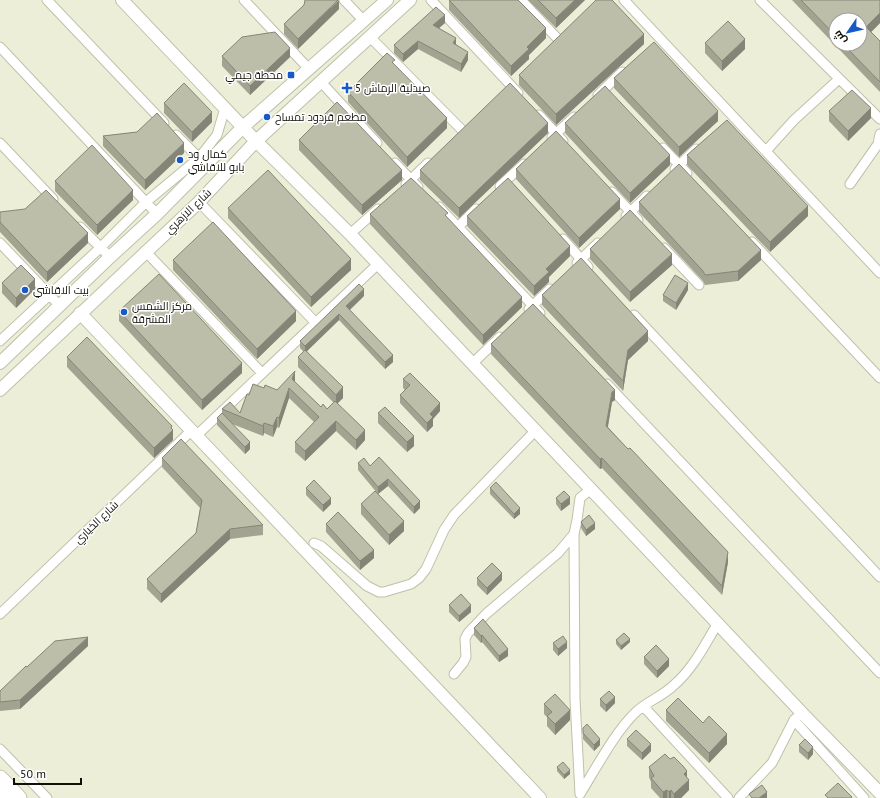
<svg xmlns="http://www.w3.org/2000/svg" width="880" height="798" font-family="'PT Sans',Cairo,sans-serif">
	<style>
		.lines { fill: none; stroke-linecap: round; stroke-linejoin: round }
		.minor-casing { stroke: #bfc1ab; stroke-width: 11 }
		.tertiary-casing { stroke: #bfc1ab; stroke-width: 14 }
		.primary-casing { stroke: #bfc1ab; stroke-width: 17 }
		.minor { stroke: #fff; stroke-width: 9 }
		.tertiary { stroke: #fff; stroke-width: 12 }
		.primary { stroke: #fff; stroke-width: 15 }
		.wall { fill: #a3a391; fill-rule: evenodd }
		.shaded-wall { fill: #848576 }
		.building { fill: #bdbea9; stroke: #848576 }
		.poi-dot { fill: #185ac5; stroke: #fff; stroke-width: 1.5 }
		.labels { text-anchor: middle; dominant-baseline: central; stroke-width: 3; stroke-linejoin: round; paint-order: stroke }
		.poi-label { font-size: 11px; fill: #101009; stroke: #fff; text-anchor: start }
		.street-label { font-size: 11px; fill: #101009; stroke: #fff }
	</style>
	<rect width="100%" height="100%" fill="#eceed7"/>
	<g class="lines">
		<defs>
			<path id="minor" d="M47 0 164 123
				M244 0 309 69
				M344 0 364 21
				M431 0 518 93
				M521 0 557 38
				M624 0 880 273
				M760 0 880 119
				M371 38 462 130
				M0 47 157 214
				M321 82 377 143
				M598 95 622 72
				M539 115 563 141
				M176 135 202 161
				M552 137 574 117
				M0 143 53 199
				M663 148 687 173
				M766 151 794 120 839 79
				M395 163 418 187
				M675 169 696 149
				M406 184 428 163
				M850 184 878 144 880 134
				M500 186 524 164
				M612 192 638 220
				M199 202 316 323
				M439 207 540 313
				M626 216 647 196
				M459 226 476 209
				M80 227 110 257
				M350 234 378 209
				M563 239 588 267
				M752 242 880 378
				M0 243 59 305
				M664 248 699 285
				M145 251 262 373
				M577 263 598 243
				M529 309 550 289
				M634 315 880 577
				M0 341 100 248 146 202 199 158 217 135 225 108
				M473 363 500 337
				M607 384 880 673
				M197 435 378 264
				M574 534 575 699 580 794
				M314 543 321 546 367 586 379 592H384L411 584 419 578 426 569 444 530 454 515 536 430
				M0 614 192 430
				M454 674 463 663 466 657 465 639 468 633 486 614 558 553 574 534 577 520 580 498 591 489
				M644 707 728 798
				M794 720 864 798
				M0 749 47 798
				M580 794C595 770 616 730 637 711 648 701 663 696 674 685 693 669 705 644 718 623
				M739 798 772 763 794 720 802 713"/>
			<path id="tertiary" d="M122 0 256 141 350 234 802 713 880 793
				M80 313 540 798
				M0 363 110 257 157 214 243 127 387 0
				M0 390 199 202 256 141 410 0"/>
			<path id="primary" d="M0 778 19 798
				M0 797 1 798"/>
		</defs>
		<!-- minor casing -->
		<use href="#minor" class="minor-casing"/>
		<!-- tertiary casing -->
		<use href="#tertiary" class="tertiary-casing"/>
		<!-- primary casing -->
		<use href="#primary" class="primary-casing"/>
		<!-- minor -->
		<use href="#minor" class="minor"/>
		<!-- tertiary -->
		<use href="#tertiary" class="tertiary"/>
		<!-- primary -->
		<use href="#primary" class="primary"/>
	</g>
	<!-- wall -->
	<path class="wall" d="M449 0 546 38 529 55V59L511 76 449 10Z
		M528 0H585L556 28Z
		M792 0H880V23L871 32 880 41V92ZM836 20 860 44H836Z
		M304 5 339 9 298 49 284 34V24Z
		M445 23 439 28 456 44 468 60 461 72 418 49 403 62 394 53V45Z
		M705 43 745 49 722 71 705 53Z
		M644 44 556 125 519 85V75Z
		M222 56 290 57 250 95 222 66Z
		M395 65 447 128 407 167 348 102V92Z
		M614 78 718 121 679 157 614 88Z
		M164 103 212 122 192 142 164 113Z
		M829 111 871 118 848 141 829 121Z
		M565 123 670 165 630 203 565 133Z
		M137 132 184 153 145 190 103 146V136Z
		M548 133 459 218 420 180V170Z
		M299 140 402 180 362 215 299 150Z
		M687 155 808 216 770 252 687 165Z
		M516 169 620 209 579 248 516 179Z
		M55 181 133 200 97 235 55 191Z
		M639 202 761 260 738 281 705 285 703 281 639 212Z
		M228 208 351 270 311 307 228 218Z
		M0 212 88 243 47 282 0 232Z
		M370 214 522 307 483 345 370 224Z
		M467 216 570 256 549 277V282L534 296 467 226Z
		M590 249 672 265 630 302 590 259Z
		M173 260 296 321 257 359 173 270Z
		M2 283 35 289 16 308 2 293Z
		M688 290 676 310 663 301V295Z
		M542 295 648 341 628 360 623 391 542 305Z
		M364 296 350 310 393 362 385 369 339 320 307 351 343 398 337 403 365 440 356 450 336 431 305 461 295 452V442L314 422 289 398 279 428 277 427 273 437 264 433 263 436 232 424 250 449 245 454 217 425V418L222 413V409L240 413 249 395 264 388 277 390 295 381V382L321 407 327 409 334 403 298 367V357L304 352 300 348V341Z
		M119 311 242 373 202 410 119 321Z
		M491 344 615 400 612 402 608 427 728 562 722 595 602 468 600 469 491 354Z
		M67 357 172 429 173 440 154 458 67 367Z
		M403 379 440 411 433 419V426L427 432 400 403V395L405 390 403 388Z
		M378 413 414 446 407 452 378 423Z
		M379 457 420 508 414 514 388 486 378 494 358 470V463L370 466Z
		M162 458 263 525V535L230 539 161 603 147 589V579L196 533 200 508 162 467Z
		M306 488 331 504 323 512 306 495Z
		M490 488 520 514 514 519 490 494Z
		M556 498 570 504 561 511 556 504Z
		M361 504 404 531 389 545 361 514Z
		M581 522 595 529 586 536 581 528Z
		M326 524 374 558 360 570 326 532Z
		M477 578 502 580 487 595 477 585Z
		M449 605 471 612 459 622 449 612Z
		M474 628 508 656 499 662 482 642 481 643 474 635Z
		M616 640 630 642 621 650 616 644Z
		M553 643 567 648 558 656 553 650Z
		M88 646 20 709 0 711V691L27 667Z
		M644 657 669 666 657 678 644 664Z
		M600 699 615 703 606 712 600 706Z
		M544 704 570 720 555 735 547 726V717L544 714Z
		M666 710 703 723 727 744 709 763 666 721Z
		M583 728 600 745 594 751 583 739Z
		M627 739 651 751 642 760 627 746Z
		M799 745 813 754 808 760 799 752Z
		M670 759 687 778 689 790 681 798H660L651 788V782L649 777V767Z
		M557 767 570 774 564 779 557 771Z"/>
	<!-- shaded-wall -->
	<path class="shaded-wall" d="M339 0V9L298 49V39Z
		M575 0H585L556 28V18Z
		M880 13V23L866 37V27Z
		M445 15V23L433 33V25Z
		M546 28V38L529 55V59L511 76V66L527 47Z
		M644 34V44L556 125V114Z
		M456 38V46L453 43Z
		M745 39V49L722 71V61Z
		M418 41V49L403 62V54Z
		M290 48V57L250 95V86Z
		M468 52V60L461 72V64Z
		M871 108V118L848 141V131Z
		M718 111V121L679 157V147Z
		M212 112V122L192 142V132Z
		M447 118V128L407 167V157Z
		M548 123V133L459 218V208Z
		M184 143V153L145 190V180Z
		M670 155V165L630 203V193Z
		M402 170V180L362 215V205Z
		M133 190V200L97 235V225Z
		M620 199V209L579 248V238Z
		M808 206V216L770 252V242Z
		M88 233V243L47 282V272Z
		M570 246V256L549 277V282L534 296V286L546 269Z
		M761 250V260L738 281V271Z
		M672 254V265L630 302V292Z
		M351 259V270L311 307V297Z
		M35 279V289L16 308V298Z
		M688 283V290L676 310V303Z
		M364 289V296L346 313V306Z
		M522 297V307L483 345V335Z
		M296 311V321L257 359V349Z
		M339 314V320L305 353V346Z
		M648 331V341L628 360 623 391V381L628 350Z
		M393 355V362L385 369V362Z
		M242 363V373L202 410V400Z
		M295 371V381L292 390V379Z
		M343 387V398L336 405V395Z
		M289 388V398L279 428V418Z
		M615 390V400L612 402 606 436V426L612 392Z
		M440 403V411L433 419V426L427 432V423L430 414Z
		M277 417V427L273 437V426Z
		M336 421V431L305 461V451Z
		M264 423V433L263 436V426Z
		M172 426V431L173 430V440L154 458V448Z
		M365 430V440L356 450V440Z
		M414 436V446L407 452V442Z
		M250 442V449L245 454V447Z
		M602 458V468L600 469V459Z
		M388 479V486L378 494V487Z
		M570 497V504L561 511V504Z
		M331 498V504L323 512V505Z
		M420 501V508L414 514V507Z
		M520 508V514L514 519V514Z
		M404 521V531L389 545V535Z
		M595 523V529L586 536V530Z
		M230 529V539L161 603V594Z
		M374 550V558L360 570V561Z
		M728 552V562L722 595V586Z
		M502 573V580L487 595V588Z
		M471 605V612L459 622V616Z
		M482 635V642L481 643V636Z
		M88 637V646L20 709V700Z
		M630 639V642L621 650V646Z
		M567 642V648L558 656V649Z
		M508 649V656L499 662V656Z
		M669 659V666L657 678V671Z
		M615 697V703L606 712V705Z
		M570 710V720L555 735V724Z
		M727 734V744L709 763V753Z
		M600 739V745L594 751V745Z
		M651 744V751L642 760V753Z
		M813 747V754L808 760V753Z
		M570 770V774L564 779V775Z
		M687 771V781L684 774Z
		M689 780V790L681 798H674V794Z
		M667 790V798H663V792Z
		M671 790V798H669V792Z
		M767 792V798H759Z"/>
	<!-- building -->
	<path class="building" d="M305 0H338L298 39 284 24 304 5Z
		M449 0H518L546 28 527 47 529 49 511 66Z
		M538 0H575L556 18Z
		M596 0H612L644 34 556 114 519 75Z
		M801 0H880V13L866 27 880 41V82L843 44H860V20H836V36Z
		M436 7 445 15 433 25 456 38 453 43 468 52 461 64 418 41 403 54 394 45Z
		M728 21 745 39 722 61 705 43Z
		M275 32 290 48 250 86 222 56 242 37Z
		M654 42 718 111 679 147 614 78Z
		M387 53 395 60 392 62 447 118 407 157 348 92Z
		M184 83 212 112 192 132 164 103Z
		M510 83 548 123 459 208 420 170Z
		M605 86 670 155 630 193 565 123Z
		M852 90 871 108 848 131 829 111Z
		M337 102 402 170 362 205 299 140Z
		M157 113 184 143 145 180 103 136 137 132Z
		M727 120 808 206 770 242 687 155Z
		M556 131 620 199 579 238 516 169Z
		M92 145 133 190 97 225 55 181Z
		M679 164 761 250 738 271 705 275 703 271 639 202Z
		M268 170 351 259 311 297 228 208Z
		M411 178 448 213 445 215 522 297 483 335 370 214Z
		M508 178 570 246 546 269 549 272 534 286 467 216Z
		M46 190 88 233 47 272 0 222V212L25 209Z
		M630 210 672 254 630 292 590 249Z
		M213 222 296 311 257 349 173 260Z
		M581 258 648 331 628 350 623 381 542 295Z
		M21 265 35 279 16 298 2 283Z
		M159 274 242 363 202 400 119 311Z
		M675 275 688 283 676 303 663 295Z
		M359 284 364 289 346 306 393 355 385 362 339 314 305 346 300 341Z
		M533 304 615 390 612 392 606 426 628 449 630 448 728 552 722 586 602 458 600 459 491 344Z
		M87 337 172 426 171 428 173 430 154 448 67 357Z
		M305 350 343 387 336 395 298 357Z
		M295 371 292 379 321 407 323 404 327 409 335 401 365 430 356 440 336 421 305 451 295 442 319 417 289 388 279 418 277 417 273 426 264 423 263 426 222 409 230 402 240 413 247 394 249 395 253 384 264 388 265 385 277 390Z
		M410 373 440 403 430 414 433 417 427 423 400 395 410 385 403 379Z
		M385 407 414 436 407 442 378 413Z
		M222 413 250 442 245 447 217 418Z
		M181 439 263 525 230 529 161 594 147 579 196 533 202 500 162 458Z
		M379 457 420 501 414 507 388 479 378 487 358 463 364 458 370 466Z
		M314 480 331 498 323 505 306 488Z
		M496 482 520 508 514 514 490 488Z
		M375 491 404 521 389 535 361 504Z
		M564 491 570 497 561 504 556 498Z
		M338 512 374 550 360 561 326 524Z
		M589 515 595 523 586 530 581 522Z
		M492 563 502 573 487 588 477 578Z
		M461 594 471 605 459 616 449 605Z
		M483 619 508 649 499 656 482 635 481 636 474 628Z
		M624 633 630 639 621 646 616 640Z
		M563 636 567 642 558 649 553 643Z
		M88 637 20 700 0 702V691L26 666 27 667 55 641Z
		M656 645 669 659 657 671 644 657Z
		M609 691 615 697 606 705 600 699Z
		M555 694 570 710 555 724 547 716 552 712 544 704Z
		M678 698 703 723 709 716 727 734 709 753 666 710Z
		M587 724 600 739 594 745 583 733V728Z
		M636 730 651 744 642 753 627 739Z
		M805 739 813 747 808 753 799 745Z
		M665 754 670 759 674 757 683 766 687 771 684 774 689 780 674 794 671 790 669 792 667 790 663 792 651 778 654 776 649 767Z
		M563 762 570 770 564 775 557 767Z
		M838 783 852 797 851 798H828L825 795Z
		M762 785 767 792 759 798H752L749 794Z"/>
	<!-- markers -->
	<g class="poi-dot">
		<rect x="287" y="71" width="8" height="8" rx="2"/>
		<path d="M345 82h4v4h4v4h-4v4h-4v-4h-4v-4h4z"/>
		<circle cx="267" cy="117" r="4"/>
		<circle cx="180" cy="160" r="4"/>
		<circle cx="25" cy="290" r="4"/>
		<circle cx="124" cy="312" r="4"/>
	</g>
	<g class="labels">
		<!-- poi labels -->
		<g class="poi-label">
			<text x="283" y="75" text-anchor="end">محطة جيمي</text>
			<text x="355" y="88">صيدلية الرماش 5</text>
			<text x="275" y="117">مطعم قردود تمساح</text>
			<text x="188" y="154">كمال ود<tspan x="188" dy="13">بابو للاقاشي</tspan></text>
			<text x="33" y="290">بيت الاقاشي</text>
			<text x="132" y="306">مركز الشمس<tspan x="132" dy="13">المشرقة</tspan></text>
		</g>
		<!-- street labels -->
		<g class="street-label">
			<text transform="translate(188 211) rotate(-44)">شارع الازهري</text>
			<text transform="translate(96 522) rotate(-44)">شارع الخياري</text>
		</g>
	</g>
	<!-- north arrow -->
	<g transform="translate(848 32) rotate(236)"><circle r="19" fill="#ffffff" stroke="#9f9f9d"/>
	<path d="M0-3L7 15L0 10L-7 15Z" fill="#185ac5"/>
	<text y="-6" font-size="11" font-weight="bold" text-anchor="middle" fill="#101009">ش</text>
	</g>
	<!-- scale -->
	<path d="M14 778v6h67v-6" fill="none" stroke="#101009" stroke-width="2"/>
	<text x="20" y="778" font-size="12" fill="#101009" stroke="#ffffff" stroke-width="3" paint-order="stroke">50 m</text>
</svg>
